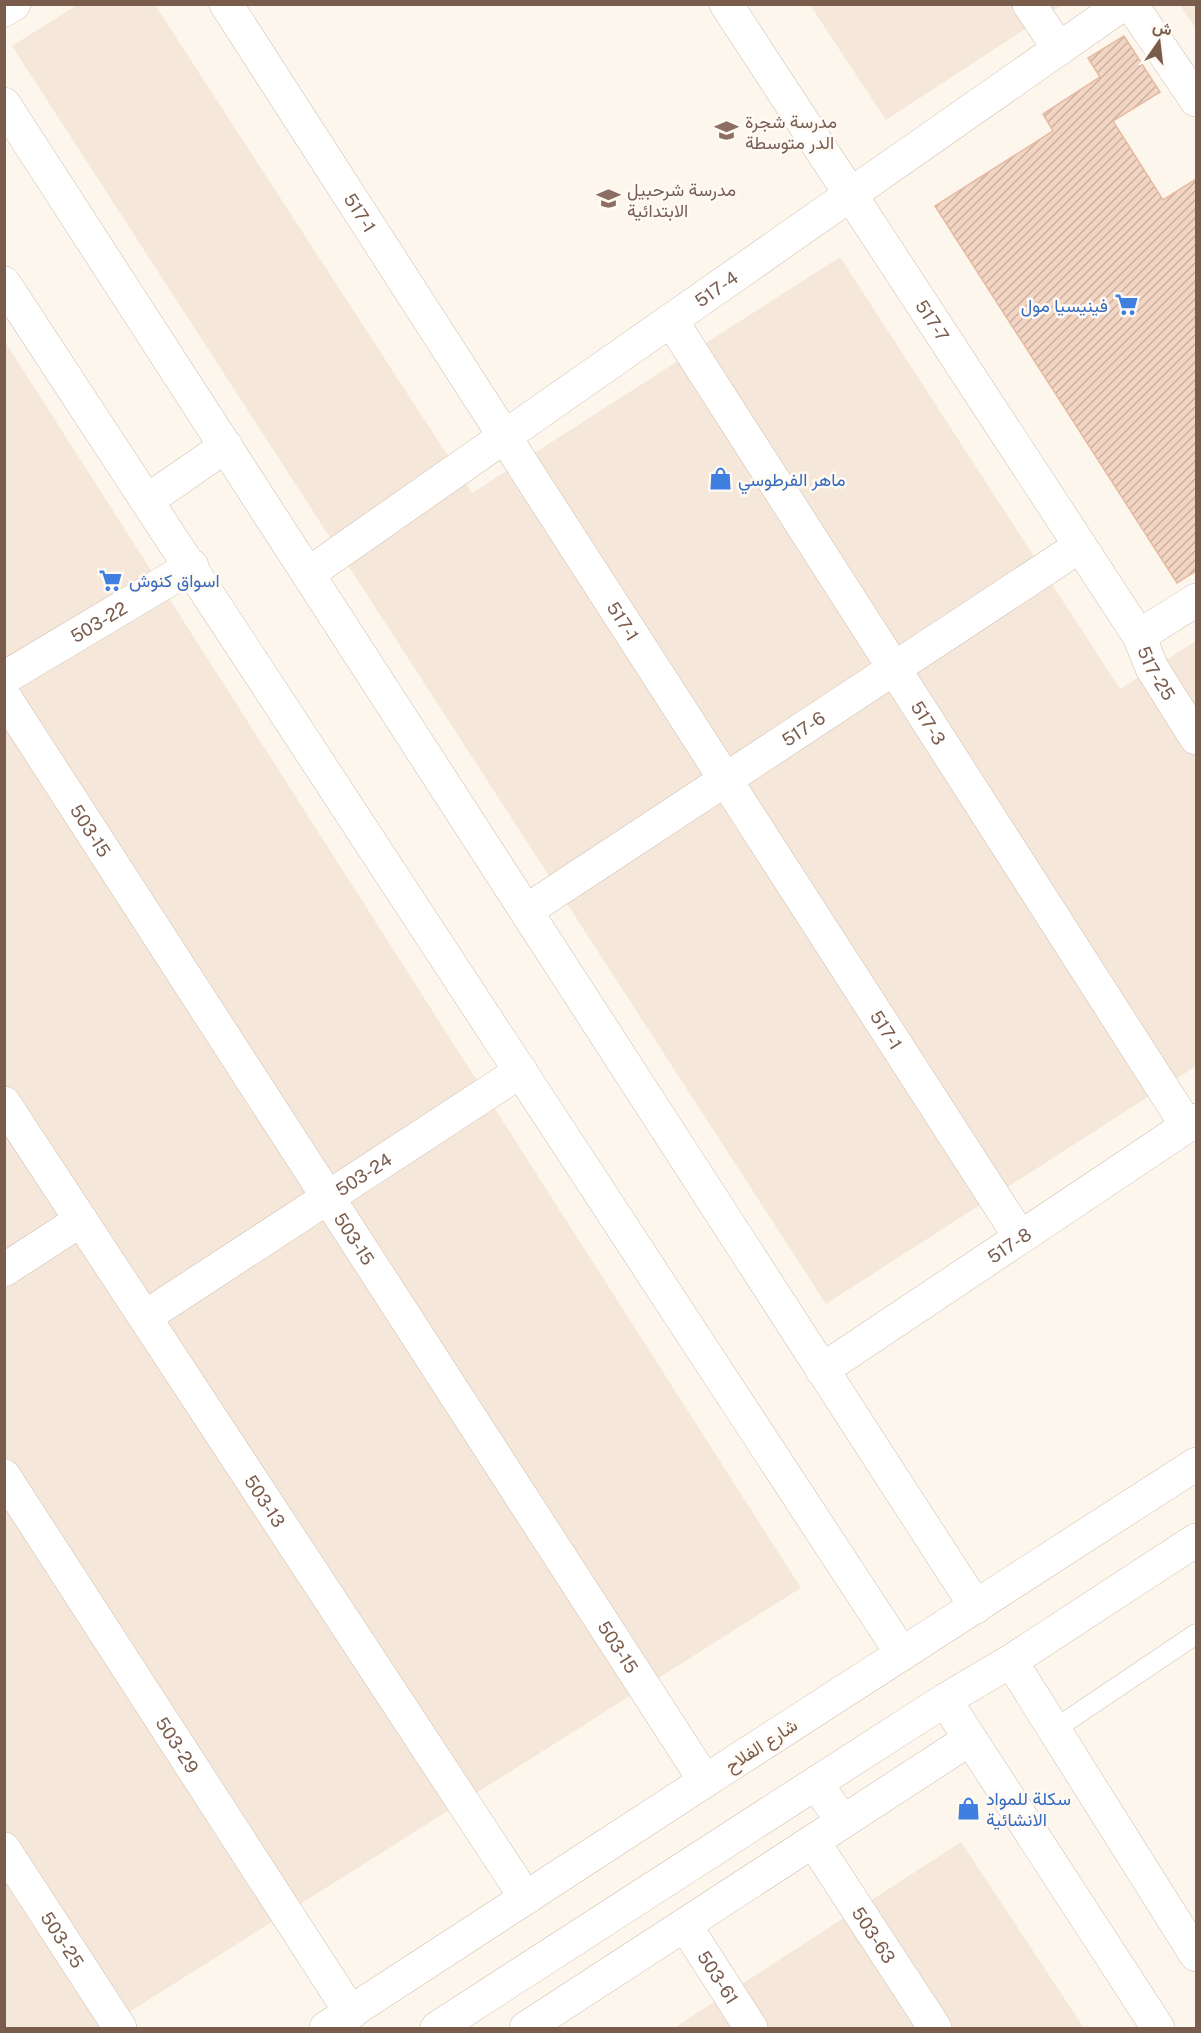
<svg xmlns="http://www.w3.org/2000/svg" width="1201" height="2033" font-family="'Public Sans',Vazirmatn,sans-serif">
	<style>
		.residential { fill: #f5e8da }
		.building { fill: url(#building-hatch); stroke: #e6bba3; stroke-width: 1.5 }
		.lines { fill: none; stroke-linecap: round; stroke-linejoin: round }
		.service-casing { stroke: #d1beb0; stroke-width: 21 }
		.minor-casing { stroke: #d1beb0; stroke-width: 34 }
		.tertiary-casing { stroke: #d1beb0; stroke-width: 34 }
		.secondary-casing { stroke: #d6c0b0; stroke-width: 34 }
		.service { stroke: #fff; stroke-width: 20 }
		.minor { stroke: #fff; stroke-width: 33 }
		.tertiary { stroke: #fff; stroke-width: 33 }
		.secondary { stroke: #fff; stroke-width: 33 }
		.labels { text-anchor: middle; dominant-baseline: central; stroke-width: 5; stroke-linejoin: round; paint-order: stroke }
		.education-label { font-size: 18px; fill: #785e54; stroke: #fffaf3; text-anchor: start }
		.street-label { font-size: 18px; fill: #7a5c4d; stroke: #fffaf3 }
		.shop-label { font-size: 18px; fill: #366cbe; stroke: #fffaf3; text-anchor: start }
	</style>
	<defs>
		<pattern id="building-hatch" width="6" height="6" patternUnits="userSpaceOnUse" patternTransform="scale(1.5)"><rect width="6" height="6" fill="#f3d5c3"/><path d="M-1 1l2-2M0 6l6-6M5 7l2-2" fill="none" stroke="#cab0a1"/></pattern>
	</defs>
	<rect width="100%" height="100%" fill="#fdf6ec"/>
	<!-- residential -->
	<path class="residential" d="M77 5H155L472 493 840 257 1120 689 1196 641V1066L826 1304 12 46Z
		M810 5H1062L886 120Z
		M1180 5H1196V29Z
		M4 340 801 1588 104 2028H5Z
		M961 1842 1084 2028H674Z"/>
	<!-- building -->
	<path class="building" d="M1124 36 1160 92 1113 121 1163 200 1196 179V571L1177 583 935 206 1053 131 1043 114 1100 77 1088 58Z"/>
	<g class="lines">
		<defs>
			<path id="service" d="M1055 1729 1196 1634"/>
			<g id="minor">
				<path id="s1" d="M226 4 1020 1237"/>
				<path id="s2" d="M726 4 1139 636 1152 668 1196 738"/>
				<path d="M1029 4 1059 49"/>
				<path d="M1131 4 1196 100"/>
				<path d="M4 10 14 4"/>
				<path id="s3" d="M671 320 1187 1126"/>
				<path id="s4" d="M308 574 1123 4"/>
				<path d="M1139 636 1196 600"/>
				<path id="s5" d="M4 678 192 566"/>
				<path id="s6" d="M4 696 705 1781"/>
				<path id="s7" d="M526 911 1080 546"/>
				<path id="s8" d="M4 1103 526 1898"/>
				<path d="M4 1270 81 1220"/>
				<path id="s9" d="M145 1317 521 1071"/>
				<path id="s10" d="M822 1370 1196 1120"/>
				<path id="s11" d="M4 1476 351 2013"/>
				<path id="s12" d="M813 1841 935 2028"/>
				<path id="s13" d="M4 1849 120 2028"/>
				<path id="s14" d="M685 1925 751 2028"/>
				<path d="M526 2028 970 1739"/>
			</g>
			<path id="tertiary" d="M4 104 976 1607
				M4 283 902 1654
				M148 500 226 446
				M1011 1661 1196 1955
				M945 1700 1158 2028"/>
			<path id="secondary" d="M816 1783 843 1822
				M326 2028 705 1781 1196 1464
				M437 2028 816 1783 945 1700 1011 1661 1196 1540"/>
		</defs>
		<!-- service casing -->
		<use href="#service" class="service-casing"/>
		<!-- minor casing -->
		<use href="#minor" class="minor-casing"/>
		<!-- tertiary casing -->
		<use href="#tertiary" class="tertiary-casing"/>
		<!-- secondary casing -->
		<use href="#secondary" class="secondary-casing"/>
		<!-- service -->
		<use href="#service" class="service"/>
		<!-- minor -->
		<use href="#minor" class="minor"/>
		<!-- tertiary -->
		<use href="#tertiary" class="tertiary"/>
		<!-- secondary -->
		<use href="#secondary" class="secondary"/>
	</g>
	<!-- icons -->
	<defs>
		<symbol id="school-bare" viewBox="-9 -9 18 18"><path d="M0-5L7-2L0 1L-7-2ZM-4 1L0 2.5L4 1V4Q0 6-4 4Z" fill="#8d6e63" stroke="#fffaf3" stroke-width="2.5" paint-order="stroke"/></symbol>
		<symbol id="supermarket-bare" viewBox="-9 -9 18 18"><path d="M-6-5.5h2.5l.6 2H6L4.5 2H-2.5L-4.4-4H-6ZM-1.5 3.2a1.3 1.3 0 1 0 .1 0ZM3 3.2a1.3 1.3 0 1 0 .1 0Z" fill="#3f7fe0" stroke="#fffaf3" stroke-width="2.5" paint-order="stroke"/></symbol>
		<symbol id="shop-bare" viewBox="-9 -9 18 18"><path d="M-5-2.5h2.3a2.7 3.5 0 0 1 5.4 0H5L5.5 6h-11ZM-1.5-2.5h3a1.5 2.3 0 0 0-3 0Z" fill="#3f7fe0" stroke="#fffaf3" stroke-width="2.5" paint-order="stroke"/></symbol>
	</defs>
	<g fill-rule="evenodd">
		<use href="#school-bare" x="710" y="114" width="33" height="33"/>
		<use href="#school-bare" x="592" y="182" width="33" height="33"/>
		<use href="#supermarket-bare" x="1110" y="288" width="33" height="33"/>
		<use href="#shop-bare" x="704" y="462" width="33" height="33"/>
		<use href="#supermarket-bare" x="94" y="564" width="33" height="33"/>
		<use href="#shop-bare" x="952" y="1792" width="33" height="33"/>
	</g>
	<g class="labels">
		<!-- education labels -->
		<g class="education-label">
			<text x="745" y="121">مدرسة شجرة<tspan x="745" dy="21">الدر متوسطة</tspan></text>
			<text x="627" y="189">مدرسة شرحبيل<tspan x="627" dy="21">الابتدائية</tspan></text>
		</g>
		<!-- street labels -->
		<g class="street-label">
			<text stroke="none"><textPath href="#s1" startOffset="248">517-1</textPath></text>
			<text stroke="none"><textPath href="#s4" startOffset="498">517-4</textPath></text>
			<text stroke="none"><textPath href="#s2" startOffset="378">517-7</textPath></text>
			<text stroke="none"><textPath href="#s1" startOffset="734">517-1</textPath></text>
			<text stroke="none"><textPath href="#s5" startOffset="110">503-22</textPath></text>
			<text stroke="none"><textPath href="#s2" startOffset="796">517-25</textPath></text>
			<text stroke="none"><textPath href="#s3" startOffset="478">517-3</textPath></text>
			<text stroke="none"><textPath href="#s7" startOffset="332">517-6</textPath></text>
			<text stroke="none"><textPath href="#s6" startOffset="160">503-15</textPath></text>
			<text stroke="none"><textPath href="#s1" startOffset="1220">517-1</textPath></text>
			<text stroke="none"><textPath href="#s9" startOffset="261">503-24</textPath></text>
			<text stroke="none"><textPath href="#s6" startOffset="646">503-15</textPath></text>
			<text stroke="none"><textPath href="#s10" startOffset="225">517-8</textPath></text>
			<text stroke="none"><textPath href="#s8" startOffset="476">503-13</textPath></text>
			<text stroke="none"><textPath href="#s6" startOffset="1132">503-15</textPath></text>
			<text stroke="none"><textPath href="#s11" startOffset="320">503-29</textPath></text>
			<text transform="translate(761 1745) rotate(-33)">شارع الفلاح</text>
			<text stroke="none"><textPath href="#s12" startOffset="112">503-63</textPath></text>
			<text stroke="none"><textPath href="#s13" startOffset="108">503-25</textPath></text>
			<text stroke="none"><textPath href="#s14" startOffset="62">503-61</textPath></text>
		</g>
		<!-- shop labels -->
		<g class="shop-label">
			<text x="1108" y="305" text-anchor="end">فينيسيا مول</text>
			<text x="738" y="479">ماهر الفرطوسي</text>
			<text x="129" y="580">اسواق كنوش</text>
			<text x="986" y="1798">سكلة للمواد<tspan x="986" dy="21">الانشائية</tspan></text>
		</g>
	</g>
	<!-- border -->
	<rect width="1201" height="2033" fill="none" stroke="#7a5c4d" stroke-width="12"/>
	<!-- north arrow -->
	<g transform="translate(1159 42) rotate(14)" stroke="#fffaf3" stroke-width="4.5" paint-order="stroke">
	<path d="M0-4.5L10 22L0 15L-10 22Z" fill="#7a5c4d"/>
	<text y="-9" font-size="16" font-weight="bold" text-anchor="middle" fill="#7a5c4d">ش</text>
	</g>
</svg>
